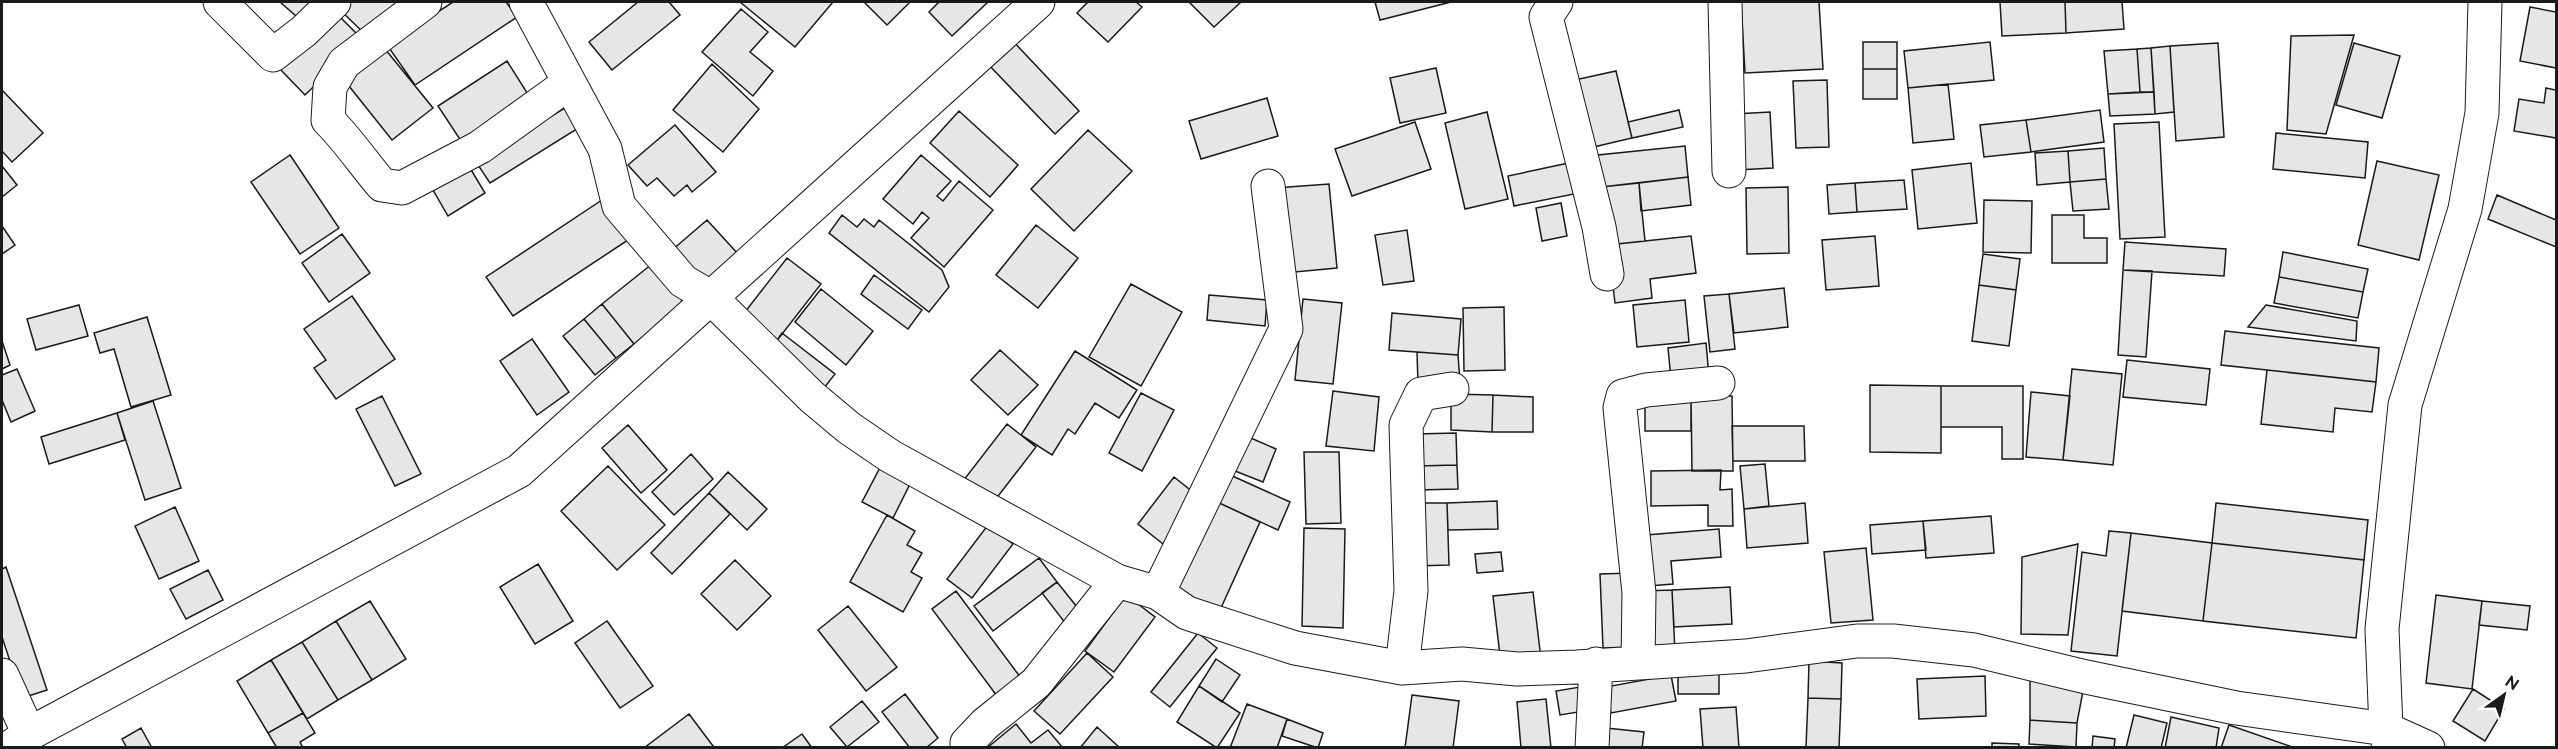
<svg xmlns="http://www.w3.org/2000/svg" width="2558" height="749" font-family="Raleway,sans-serif">
	<style>
		.building { fill: #e6e6e6; stroke: #1a1a1a; stroke-width: 1.5 }
		.lines { fill: none; stroke-linecap: round; stroke-linejoin: round }
		.minor-casing { stroke: #1a1a1a; stroke-width: 35 }
		.minor { stroke: #fff; stroke-width: 33 }
	</style>
	<rect width="100%" height="100%" fill="#fff"/>
	<!-- building -->
	<path class="building" d="M280 2H324L304 23Z
		M344 2H399L367 36 338 8Z
		M453 2H506L517 17 415 85 387 45Z
		M638 2H669L680 15 612 70 589 42Z
		M740 2H833L795 47Z
		M864 2H908L909 3 887 25Z
		M939 2H988L952 36 929 12Z
		M1088 2H1136L1142 7 1108 42 1077 13Z
		M1189 2H1241L1214 27Z
		M1375 2H1451L1380 20Z
		M1741 2H1819L1823 69 1745 73Z
		M2000 2H2065L2066 33 2002 36Z
		M2065 2H2122L2124 29 2066 33Z
		M2530 7 2556 12V68L2520 61Z
		M741 9 768 32 750 52 773 71 753 96 702 52Z
		M336 13 362 39 305 95 279 68Z
		M2354 35 2326 134 2287 130 2291 36Z
		M1011 39 1079 111 1055 134 986 62Z
		M1863 42H1897V69H1863Z
		M1990 42 1994 80 1908 88 1904 51Z
		M2218 43 2224 137 2176 141 2170 46Z
		M2354 43 2400 56 2382 118 2336 105Z
		M381 44 433 108 392 140 341 76Z
		M2170 46 2174 112 2155 114 2151 48Z
		M2151 48 2154 92H2140L2137 49Z
		M2137 49 2140 92 2108 94 2104 51Z
		M507 61 531 99 463 144 438 106Z
		M712 64 759 109 723 152 673 110Z
		M1436 68 1446 113 1400 123 1390 78Z
		M1863 69H1897V99H1863Z
		M1616 71 1632 138 1585 149 1570 81Z
		M1827 80 1829 147 1796 148 1793 81Z
		M1948 84 1954 139 1913 143 1908 88Z
		M2546 88 2556 90V138L2514 131 2519 99 2544 103Z
		M2 90 43 133 12 162 2 151Z
		M2154 92 2155 114 2110 116 2108 94Z
		M1267 98 1278 136 1201 159 1189 121Z
		M568 106 580 127 490 183 476 162Z
		M1679 110 1683 127 1632 138 1628 122Z
		M2100 110 2104 142 2031 152 2026 120Z
		M959 111 1018 165 990 197 930 143Z
		M1487 112 1508 199 1465 209 1445 123Z
		M1770 112 1773 168 1737 170 1734 114Z
		M2026 120 2031 152 1984 157 1980 125Z
		M1415 122 1431 169 1352 196 1335 149Z
		M2159 122 2165 237 2120 239 2114 124Z
		M675 125 716 172 692 192 687 185 674 196 657 178 647 186 628 165Z
		M1088 130 1132 171 1074 231 1031 189Z
		M2276 133 2368 142 2365 178 2273 169Z
		M1685 146 1688 177 1601 187 1598 155Z
		M2104 148 2106 179 2070 182 2068 151Z
		M2068 151 2070 182 2037 185 2035 153Z
		M290 155 339 228 300 254 251 182Z
		M921 155 951 181 937 196 943 201 959 181 993 210 944 267 911 238 929 218 922 212 913 224 883 199Z
		M1578 161 1584 192 1514 206 1508 176Z
		M2377 161 2439 175 2419 260 2358 245Z
		M1971 163 1977 223 1918 229 1912 170Z
		M2 166 17 185 2 197Z
		M470 168 485 193 448 216 433 190Z
		M1688 177 1691 205 1641 211 1639 183Z
		M2106 179 2109 209 2073 211 2070 182Z
		M1904 180 1907 209 1857 212 1855 183Z
		M1639 183 1645 241 1608 245 1601 187Z
		M1855 183 1857 212 1829 214 1827 185Z
		M1329 184 1337 268 1284 273 1275 188Z
		M1788 187 1789 253 1747 254 1746 188Z
		M2497 195 2556 220V247L2488 219Z
		M605 198 631 238 513 316 486 277Z
		M1984 200 2032 201 2031 253 1983 252Z
		M1561 203 1567 236 1542 241 1536 208Z
		M842 215 857 227 864 219 874 227 879 220 942 270 949 287 929 312 829 233Z
		M2052 215H2084V238H2107V263H2052Z
		M707 220 739 255 705 287 671 251Z
		M1036 225 1078 258 1038 308 996 275Z
		M2 226 15 245 2 254Z
		M1407 230 1414 281 1383 285 1375 235Z
		M342 234 370 273 329 302 302 263Z
		M1691 236 1696 273 1650 279 1652 298 1615 303 1608 245Z
		M1875 236 1879 286 1826 290 1822 240Z
		M2125 242 2226 249 2224 276 2123 270Z
		M2283 252 2368 269 2363 292 2279 277Z
		M1983 254 2020 259 2016 290 1979 285Z
		M787 258 821 284 772 347 738 321Z
		M652 264 684 303 634 344 602 304Z
		M2123 270 2152 271 2146 357 2118 355Z
		M874 275 922 310 908 329 861 294Z
		M2279 277 2363 292 2358 318 2274 303Z
		M1131 284 1182 312 1141 386 1089 357Z
		M1979 285 2016 290 2009 346 1972 341Z
		M1784 288 1788 327 1734 333 1729 294Z
		M821 289 873 331 846 365 795 322Z
		M1729 294 1735 349 1710 352 1704 296Z
		M1209 295 1267 300 1265 326 1207 320Z
		M352 296 395 359 336 399 314 368 326 360 304 329Z
		M1303 299 1342 303 1333 384 1295 380Z
		M1685 300 1689 342 1637 347 1633 305Z
		M602 304 634 344 616 358 584 319Z
		M79 305 88 336 36 350 27 319Z
		M2266 305 2357 321 2356 341 2248 327Z
		M1504 307 1505 370 1464 371 1463 308Z
		M1392 313 1461 319 1458 355 1389 350Z
		M147 317 171 395 131 407 114 349 100 353 94 333Z
		M584 319 616 358 595 375 563 336Z
		M2225 331 2379 348 2376 382 2221 365Z
		M782 333 835 374 824 388 772 347Z
		M532 339 569 392 537 415 500 361Z
		M2 341 10 365 2 369Z
		M1706 343 1709 376 1671 379 1668 348Z
		M1000 350 1038 385 1008 415 971 380Z
		M1075 351 1137 390 1119 418 1095 403 1075 434 1068 429 1052 455 1021 435Z
		M1417 352 1458 355 1460 382 1418 383Z
		M2127 360 2210 369 2206 405 2123 397Z
		M17 369 35 411 11 422 2 400V375Z
		M2072 369 2122 374 2113 465 2063 460Z
		M2267 370 2376 382 2372 412 2335 408 2333 432 2261 424Z
		M1870 385 1941 386V453L1870 452Z
		M1941 386H2023V459H2002V427H1941Z
		M1333 391 1379 397 1374 451 1326 446Z
		M2031 392 2070 396 2063 460 2026 457Z
		M1141 393 1174 410 1142 471 1109 453Z
		M1451 394 1493 395 1492 432 1451 430Z
		M1493 395 1533 397V432H1492Z
		M382 396 421 474 395 486 356 409Z
		M1691 396V431H1645V397Z
		M1691 396H1732L1733 471H1692Z
		M153 401 181 488 145 500 117 413Z
		M117 413 125 440 49 464 41 437Z
		M1007 424 1036 447 992 504 963 481Z
		M628 425 667 470 641 493 602 448Z
		M1732 426H1804L1805 461H1733Z
		M1456 433 1457 465 1416 466 1415 434Z
		M1244 435 1276 449 1263 482 1230 469Z
		M1304 452H1339L1341 523 1306 524Z
		M691 454 713 479 674 515 652 492Z
		M884 460 914 476 893 518 862 502Z
		M1765 464 1769 506 1744 509 1740 466Z
		M1457 465 1458 489 1417 490 1416 466Z
		M608 466 665 525 617 570 561 511Z
		M1721 470 1720 490 1732 489 1733 526H1708V505L1651 506V471Z
		M728 472 767 509 747 530 709 493Z
		M1228 474 1290 502 1278 530 1215 501Z
		M1174 477 1199 497 1163 544 1138 524Z
		M709 493 730 514 672 574 651 553Z
		M1215 501 1260 522 1220 610 1175 589Z
		M1497 501 1498 529 1448 530 1447 503Z
		M1413 503H1447L1449 565 1415 566Z
		M1805 503 1808 543 1747 548 1744 509Z
		M2216 503 2368 520 2364 560 2212 543Z
		M175 507 199 561 159 579 135 526Z
		M887 515 915 531 907 545 922 553 911 572 922 578 903 612 850 582Z
		M1991 516 1994 553 1926 558 1923 521Z
		M1923 521 1926 550 1872 554 1870 525Z
		M988 525 1013 544 972 598 947 579Z
		M1304 528 1345 529 1343 628 1302 626Z
		M1719 529 1721 557 1671 561 1673 584 1649 586 1646 535Z
		M2109 531 2131 533 2117 656 2071 651 2082 552 2106 556Z
		M2131 533 2212 543 2203 621 2122 611Z
		M2212 543 2364 560 2356 638 2203 621Z
		M2078 544 2068 635 2021 634 2022 557Z
		M1866 548 1873 620 1831 623 1824 552Z
		M1501 552 1503 571 1477 573 1475 554Z
		M1039 558 1057 582 993 631 974 606Z
		M735 560 771 596 737 630 701 594Z
		M538 564 573 621 535 644 500 587Z
		M6 567 47 690 22 698 2 637V569Z
		M208 570 223 600 186 619 170 589Z
		M1631 573 1634 647 1603 648 1600 574Z
		M1057 582 1081 612 1066 624 1042 593Z
		M1730 587 1732 624 1674 627 1672 590Z
		M1672 590 1675 652 1646 653 1643 591Z
		M956 591 1024 682 1000 700 932 609Z
		M1533 592 1541 659 1501 664 1493 596Z
		M1126 595 1155 617 1114 672 1085 651Z
		M2436 595 2482 601 2472 689 2426 683Z
		M370 601 406 659 372 680 336 621Z
		M2482 601 2530 606 2527 630 2479 625Z
		M848 606 897 667 866 691 818 630Z
		M336 621 372 680 338 700 302 642Z
		M607 621 653 686 620 708 575 643Z
		M1198 633 1217 648 1170 707 1151 692Z
		M302 642 338 700 307 719 271 660Z
		M1087 653 1113 677 1060 734 1034 711Z
		M1216 659 1240 675 1222 702 1199 686Z
		M271 660 303 713 268 733 237 681Z
		M1809 661 1842 663 1841 699 1808 698Z
		M1678 673H1719V694H1678Z
		M1671 675 1676 701 1611 713 1606 687Z
		M1985 676 1986 716 1919 719 1917 679Z
		M2030 679 2083 691 2077 723 2030 720Z
		M1199 686 1240 713 1217 748 1177 722Z
		M1586 686 1591 710 1560 715 1556 691Z
		M2473 689 2504 709 2485 741 2453 721Z
		M905 694 938 738 926 748H910L882 712Z
		M1412 695 1459 701 1453 748H1405Z
		M1808 698 1841 699 1839 748 1806 747Z
		M1546 699 1551 748H1521L1517 702Z
		M862 701 879 722 847 747 830 727Z
		M1247 704 1287 719 1277 748H1230Z
		M1736 707 1739 748H1703L1700 709Z
		M303 713 315 733 300 742 303 748H277L268 733Z
		M689 714 713 746 711 748H644Z
		M2134 715 2167 723 2161 748H2126Z
		M2171 717 2219 728 2216 748H2165Z
		M1287 719 1323 733 1318 748 1282 736Z
		M2030 720 2077 723 2076 747 2029 744Z
		M1016 724 1031 743 1048 730 1063 748H987Z
		M2229 725 2295 748H2221Z
		M1097 727 1120 748H1080Z
		M141 728 152 748H127L122 739Z
		M1606 728 1644 732 1642 748H1605Z
		M802 734 812 748H782Z
		M2093 736 2115 739 2114 748H2092Z
		M1992 743 2019 744V748H1992Z"/>
	<g class="lines">
		<defs>
			<path id="minor" d="M220 2 273 55 304 31 334 2
				M425 2 344 63 330 87 328 120C349 141 363 163 382 185L402 188 480 147 569 83
				M526 2 605 149 619 206 683 281 710 297 812 397 849 428 890 456 1117 581 1158 593 1187 613 1295 648 1402 668 1462 664 1517 669 1577 667 1746 656 1857 641H1893L1974 650 2086 677 2236 708 2386 729 2428 748
				M1556 2 1546 17 1599 227 1607 274
				M1725 2 1729 171
				M1158 593 1286 329 1268 186
				M1638 663 1639 593 1620 408 1623 396 1646 390 1718 383
				M1402 668 1411 591 1406 425 1421 394 1452 389
				M2 675 29 734
				M9 748 29 734 519 471 1038 2
				M967 748V743L985 724 1036 683 1117 581
				M1592 748 1596 664
				M2389 748 2386 729 2382 629 2405 405 2465 209 2482 113 2485 2"/>
		</defs>
		<!-- minor casing -->
		<use href="#minor" class="minor-casing"/>
		<!-- minor -->
		<use href="#minor" class="minor"/>
	</g>
	<!-- border -->
	<rect width="2558" height="749" fill="none" stroke="#1a1a1a" stroke-width="6"/>
	<!-- north arrow -->
	<g transform="translate(2504 695) rotate(34)" stroke="#ffffff" stroke-width="4.5" paint-order="stroke">
	<path d="M0-4.5L10 22L0 15L-10 22Z" fill="#1a1a1a"/>
	<text y="-9" font-size="16" font-weight="bold" text-anchor="middle" fill="#1a1a1a">N</text>
	</g>
</svg>
